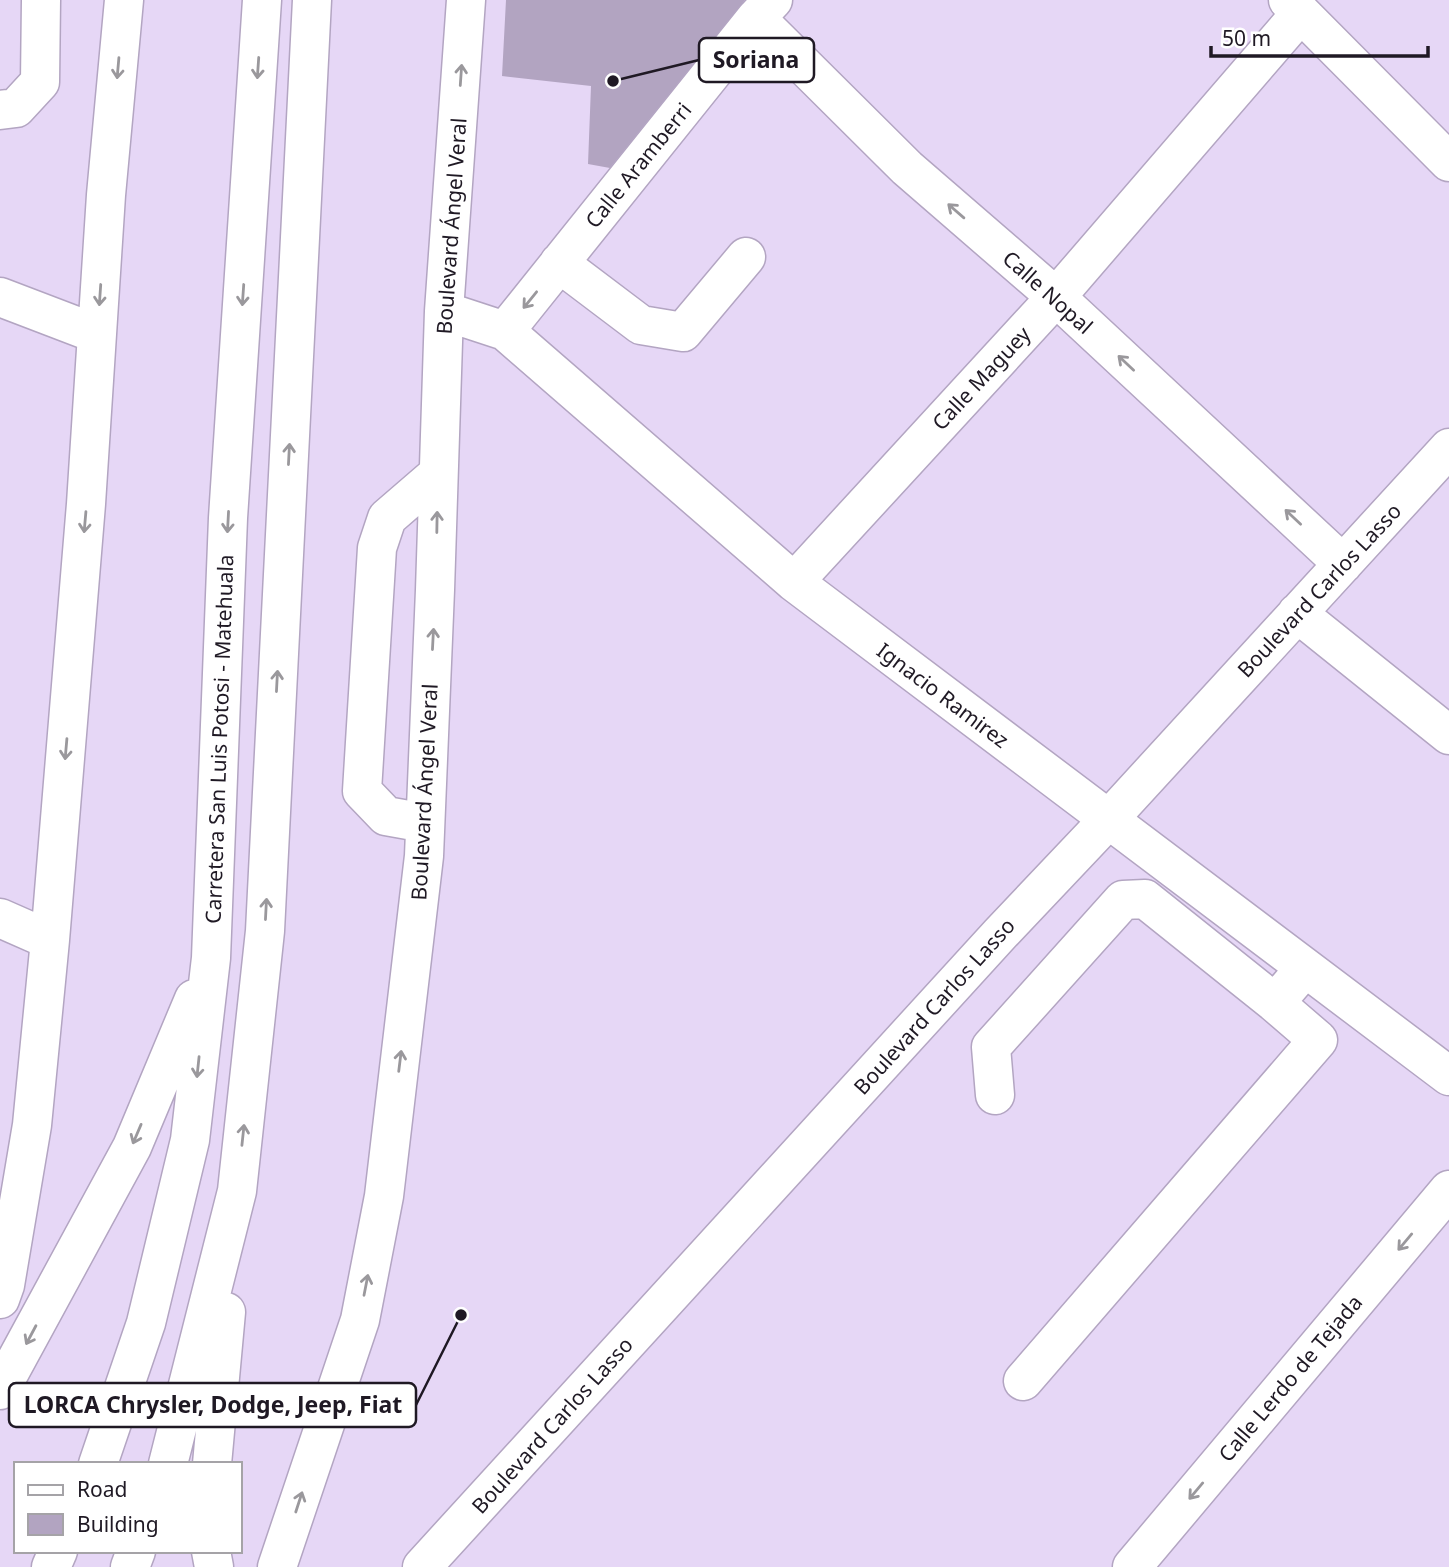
<svg xmlns="http://www.w3.org/2000/svg" width="1449" height="1567" font-family="'Noto Sans',sans-serif">
	<style>
		.building { fill: #b2a4c1 }
		.lines { fill: none; stroke-linecap: round; stroke-linejoin: round }
		.minor-casing { stroke: #b3a5c2; stroke-width: 41 }
		.highway-casing { stroke: #b3a5c2; stroke-width: 41 }
		.minor { stroke: #fff; stroke-width: 38 }
		.highway { stroke: #fff; stroke-width: 38 }
		.oneway { stroke: #9a989c }
		.labels { text-anchor: middle; dominant-baseline: central; stroke-width: 7; stroke-linejoin: round; paint-order: stroke }
		.street-label { font-size: 21px; fill: #1f1924; stroke: #fff }
		.leader { fill: none; stroke: #1f1924; stroke-width: 2.5 }
		.callout-dot { fill: #1f1924; stroke: #fff; stroke-width: 2.5 }
		.callout { fill: #fff; stroke: #1f1924; stroke-width: 2.5 }
		.callout-label { font-size: 23px; text-anchor: middle; font-weight: bold; fill: #1f1924 }
	</style>
	<rect width="100%" height="100%" fill="#e6d7f6"/>
	<!-- building -->
	<path class="building" d="M506 0H745L610 168 588 164 591 86 502 76Z"/>
	<g class="lines">
		<defs>
			<path id="minor" d="M1288 0 1449 162
				M756 18 907 168 1056 297 1343 564
				M0 110 16 108 40 82 41 0
				M559 263 641 325 683 332 746 257
				M0 297 97 334
				M444 311 505 331 794 582 1449 1076
				M505 331 756 18 773 0
				M794 582 1056 297 1301 13
				M1297 613 1449 735
				M425 823 386 816 362 791 377 548 387 518 438 474
				M0 918 50 940
				M995 1095 991 1047 1123 900 1145 899 1275 1003
				M0 1299 5 1285 32 1125 50 940 86 504 106 195 124 0
				M1023 1381 1318 1040 1275 1003 1305 968
				M277 1567 360 1320 384 1196 424 856 435 590 444 311 466 0
				M422 1567 1000 934 1108 820 1449 448
				M1132 1567 1449 1190"/>
			<path id="highway" d="M0 1390 132 1147 194 999
				M98 1464 146 1323 190 1140 211 958 228 518 262 0
				M168 1464 237 1191 265 931 312 0
				M212 1464 226 1312
				M211 1551 214 1567
				M51 1567 58 1551
				M130 1567 136 1551"/>
		</defs>
		<!-- minor casing -->
		<use href="#minor" class="minor-casing"/>
		<!-- highway casing -->
		<use href="#highway" class="highway-casing"/>
		<!-- minor -->
		<use href="#minor" class="minor"/>
		<!-- highway -->
		<use href="#highway" class="highway"/>
	</g>
	<!-- one-way arrows -->
	<defs><path id="oneway-shaft" d="M-6 0H5M1.5-3L5.5 0L1.5 3" fill="none" stroke-width="1.6" stroke-linecap="round" stroke-linejoin="round" transform="scale(1.75)"/></defs>
	<g class="oneway">
		<use href="#oneway-shaft" transform="translate(118 68) rotate(95)"/>
		<use href="#oneway-shaft" transform="translate(258 68) rotate(94)"/>
		<use href="#oneway-shaft" transform="translate(461 75) rotate(-86)"/>
		<use href="#oneway-shaft" transform="translate(956 211) rotate(-139)"/>
		<use href="#oneway-shaft" transform="translate(100 295) rotate(94)"/>
		<use href="#oneway-shaft" transform="translate(243 295) rotate(94)"/>
		<use href="#oneway-shaft" transform="translate(530 300) rotate(129)"/>
		<use href="#oneway-shaft" transform="translate(1126 363) rotate(-137)"/>
		<use href="#oneway-shaft" transform="translate(289 454) rotate(-87)"/>
		<use href="#oneway-shaft" transform="translate(1293 517) rotate(-137)"/>
		<use href="#oneway-shaft" transform="translate(85 522) rotate(95)"/>
		<use href="#oneway-shaft" transform="translate(228 522) rotate(93)"/>
		<use href="#oneway-shaft" transform="translate(437 522) rotate(-89)"/>
		<use href="#oneway-shaft" transform="translate(433 639) rotate(-87)"/>
		<use href="#oneway-shaft" transform="translate(277 681) rotate(-87)"/>
		<use href="#oneway-shaft" transform="translate(66 749) rotate(95)"/>
		<use href="#oneway-shaft" transform="translate(266 909) rotate(-87)"/>
		<use href="#oneway-shaft" transform="translate(400 1061) rotate(-83)"/>
		<use href="#oneway-shaft" transform="translate(198 1067) rotate(96)"/>
		<use href="#oneway-shaft" transform="translate(137 1134) rotate(113)"/>
		<use href="#oneway-shaft" transform="translate(243 1135) rotate(-84)"/>
		<use href="#oneway-shaft" transform="translate(1405 1242) rotate(130)"/>
		<use href="#oneway-shaft" transform="translate(366 1285) rotate(-79)"/>
		<use href="#oneway-shaft" transform="translate(31 1335) rotate(118)"/>
		<use href="#oneway-shaft" transform="translate(1196 1491) rotate(130)"/>
		<use href="#oneway-shaft" transform="translate(299 1502) rotate(-72)"/>
	</g>
	<g class="labels">
		<!-- street labels -->
		<g class="street-label">
			<text transform="translate(638 165) rotate(-51)">Calle Aramberri</text>
			<text transform="translate(451 226) rotate(-86)">Boulevard Ángel Veral</text>
			<text transform="translate(1048 292) rotate(42)">Calle Nopal</text>
			<text transform="translate(981 378) rotate(-47)">Calle Maguey</text>
			<text transform="translate(1319 590) rotate(-47)">Boulevard Carlos Lasso</text>
			<text transform="translate(943 695) rotate(37)">Ignacio Ramirez</text>
			<text transform="translate(219 739) rotate(-88)">Carretera San Luis Potosi - Matehuala</text>
			<text transform="translate(424 792) rotate(-87)">Boulevard Ángel Veral</text>
			<text transform="translate(934 1006) rotate(-48)">Boulevard Carlos Lasso</text>
			<text transform="translate(1290 1378) rotate(-50)">Calle Lerdo de Tejada</text>
			<text transform="translate(552 1425) rotate(-48)">Boulevard Carlos Lasso</text>
		</g>
	</g>
	<!-- callouts -->
	<path class="leader" d="M613 81L699 60M461 1315L416 1405"/>
	<g class="callout-dot">
		<circle cx="613" cy="81" r="7"/>
		<circle cx="461" cy="1315" r="7"/>
	</g>
	<g class="callout">
		<rect x="699" y="38" width="115" height="44" rx="7"/>
		<rect x="9" y="1383" width="407" height="44" rx="7"/>
	</g>
	<g class="callout-label">
		<text x="756" y="68">Soriana</text>
		<text x="213" y="1413">LORCA Chrysler, Dodge, Jeep, Fiat</text>
	</g>
	<!-- legend -->
	<rect x="14" y="1462" width="228" height="91" fill="#ffffff" stroke="#a5a3a7" stroke-width="2"/>
	<rect x="28" y="1485" width="35" height="10" fill="#ffffff" stroke="#a5a3a7" stroke-width="2"/>
	<text x="77" y="1497" font-size="21" fill="#1f1924">Road</text>
	<rect x="28" y="1514" width="35" height="21" fill="#b2a4c1" stroke="#a5a3a7" stroke-width="2"/>
	<text x="77" y="1532" font-size="21" fill="#1f1924">Building</text>
	<!-- scale -->
	<path d="M1211 46v10h217v-10" fill="none" stroke="#1f1924" stroke-width="3.5"/>
	<text x="1222" y="46" font-size="21" fill="#1f1924" stroke="#ffffff" stroke-width="5" paint-order="stroke">50 m</text>
</svg>
